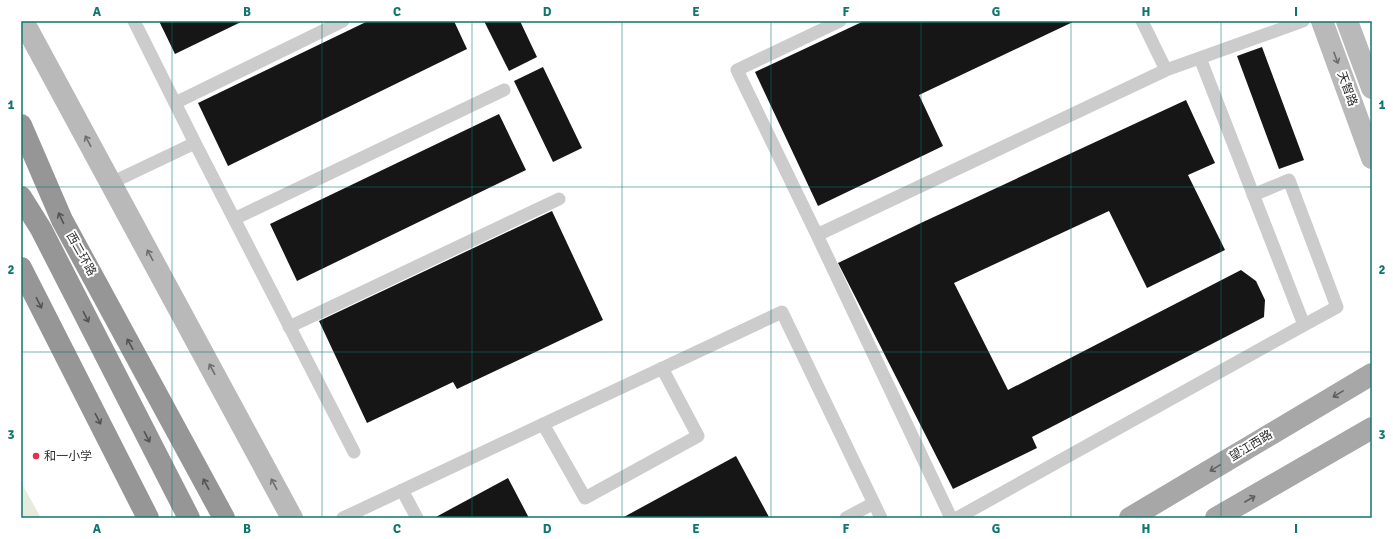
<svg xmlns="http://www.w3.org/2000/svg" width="1393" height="539" font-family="Signika,'Noto Sans SC',sans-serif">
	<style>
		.green { fill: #e6ecdc }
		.building { fill: #161616 }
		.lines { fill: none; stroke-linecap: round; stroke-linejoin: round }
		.lane { stroke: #ccc; stroke-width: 13 }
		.secondary { stroke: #b9b9b9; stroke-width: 22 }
		.primary { stroke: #a7a7a7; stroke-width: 22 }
		.highway { stroke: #969696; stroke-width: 22 }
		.oneway { stroke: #6d6d6d }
		.oneway2 { stroke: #535353 }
		.oneway3 { stroke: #5f5f5f }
		.grid { fill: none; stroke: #0f766e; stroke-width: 1; stroke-opacity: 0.55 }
		.poi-dot { fill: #e92d50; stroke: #fff; stroke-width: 1.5 }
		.labels { text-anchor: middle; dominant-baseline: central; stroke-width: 4; stroke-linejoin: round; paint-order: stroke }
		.street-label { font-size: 12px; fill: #2f2f2f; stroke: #fff }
		.poi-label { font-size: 12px; fill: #2f2f2f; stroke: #fff; text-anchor: start }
		.neatline { fill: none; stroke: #0f766e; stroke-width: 1.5 }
		.grid-label { font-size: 13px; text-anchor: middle; font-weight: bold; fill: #0f766e }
	</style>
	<rect width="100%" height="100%" fill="#fff"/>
	<!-- green -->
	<path class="green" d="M21 482 41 518H21Z"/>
	<!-- building -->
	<path class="building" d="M159 21H243L175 54Z
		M368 21H454L467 49 228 166 198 103Z
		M484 21H520L537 57 509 71Z
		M864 21H1075L919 95 943 146 818 206 755 72Z
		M1262 47 1304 160 1279 169 1237 56Z
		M543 67 582 148 553 162 514 81Z
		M1186 100 1215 163 1188 175 1225 250 1147 288 1109 211 954 283 1008 390 1241 270 1256 281 1265 300 1264 317 1032 437 1037 448 953 489 838 263 923 222Z
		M499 114 526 170 297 281 270 224Z
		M552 211 603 320 457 389 453 382 367 423 319 321Z
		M736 456 769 517 767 518H622Z
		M508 478 529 518H434Z"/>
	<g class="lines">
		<!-- lane -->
		<path class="lane" d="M134 21 195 143
			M1142 21 1166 70
			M175 103 343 21
			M111 183 195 143 354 452
			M1253 195 1289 180 1337 307 1304 325
			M234 219 504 90
			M817 235 737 70 840 21
			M289 327 559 199
			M543 424 585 498 698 436 662 368
			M402 490 417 518
			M343 518 782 312 881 518
			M846 518 874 503
			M951 518 817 235 1166 70 1303 21
			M957 518 1304 325 1200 58"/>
		<!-- secondary -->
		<path class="secondary" d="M23 21 292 518
			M1322 21 1372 158
			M1347 21 1372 88"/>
		<!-- primary -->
		<path class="primary" d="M1130 518 1372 374
			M1216 518 1372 428"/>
		<!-- highway -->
		<path class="highway" d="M21 125 62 220 224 518
			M21 197 41 229 189 518
			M21 268 148 518"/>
	</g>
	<!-- one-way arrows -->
	<defs><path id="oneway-shaft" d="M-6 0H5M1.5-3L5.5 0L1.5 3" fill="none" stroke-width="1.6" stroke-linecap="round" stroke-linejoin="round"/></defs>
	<g class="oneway">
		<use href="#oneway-shaft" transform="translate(1336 58) rotate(70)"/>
		<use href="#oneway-shaft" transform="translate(88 141) rotate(-118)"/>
		<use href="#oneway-shaft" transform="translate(150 255) rotate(-118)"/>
		<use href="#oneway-shaft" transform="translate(212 369) rotate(-118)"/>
		<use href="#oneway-shaft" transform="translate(274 484) rotate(-118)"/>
	</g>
	<g class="oneway2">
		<use href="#oneway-shaft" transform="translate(61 218) rotate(-115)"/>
		<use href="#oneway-shaft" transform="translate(39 303) rotate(63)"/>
		<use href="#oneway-shaft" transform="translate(86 317) rotate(63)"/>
		<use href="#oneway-shaft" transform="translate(130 344) rotate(-119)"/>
		<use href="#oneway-shaft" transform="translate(98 419) rotate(63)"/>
		<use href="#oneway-shaft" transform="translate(147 437) rotate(63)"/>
		<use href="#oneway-shaft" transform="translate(206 484) rotate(-118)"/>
	</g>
	<g class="oneway3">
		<use href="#oneway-shaft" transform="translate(1338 394) rotate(149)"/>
		<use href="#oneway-shaft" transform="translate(1215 468) rotate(149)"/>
		<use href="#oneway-shaft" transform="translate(1250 499) rotate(-30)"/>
	</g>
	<!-- grid -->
	<path class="grid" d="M172 21V518M322 21V518M472 21V518M622 21V518M771 21V518M921 21V518M1071 21V518M1221 21V518M21 187H1372M21 352H1372"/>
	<!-- markers -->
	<circle class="poi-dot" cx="36" cy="456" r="4"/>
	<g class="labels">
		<!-- street labels -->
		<g class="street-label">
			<text transform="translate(1347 89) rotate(70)">天智路</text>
			<text transform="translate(81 254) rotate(61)">西二环路</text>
			<text transform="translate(1251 446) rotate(-31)">望江西路</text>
		</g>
		<!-- poi labels -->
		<g class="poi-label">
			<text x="44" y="456">和一小学</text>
		</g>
	</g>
	<!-- border -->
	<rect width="1393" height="539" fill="none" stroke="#ffffff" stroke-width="44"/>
	<rect x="22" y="22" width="1349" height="495" class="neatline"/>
	<g class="grid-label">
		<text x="97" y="16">A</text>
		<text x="247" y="16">B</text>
		<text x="397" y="16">C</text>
		<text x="547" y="16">D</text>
		<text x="696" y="16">E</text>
		<text x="846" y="16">F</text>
		<text x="996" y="16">G</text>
		<text x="1146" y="16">H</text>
		<text x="1296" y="16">I</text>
		<text x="11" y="109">1</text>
		<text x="1382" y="109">1</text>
		<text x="11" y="274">2</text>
		<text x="1382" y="274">2</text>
		<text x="11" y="439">3</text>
		<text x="1382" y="439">3</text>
		<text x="97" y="533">A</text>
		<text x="247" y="533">B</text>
		<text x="397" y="533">C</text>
		<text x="547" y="533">D</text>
		<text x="696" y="533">E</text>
		<text x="846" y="533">F</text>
		<text x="996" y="533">G</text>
		<text x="1146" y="533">H</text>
		<text x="1296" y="533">I</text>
	</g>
</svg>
